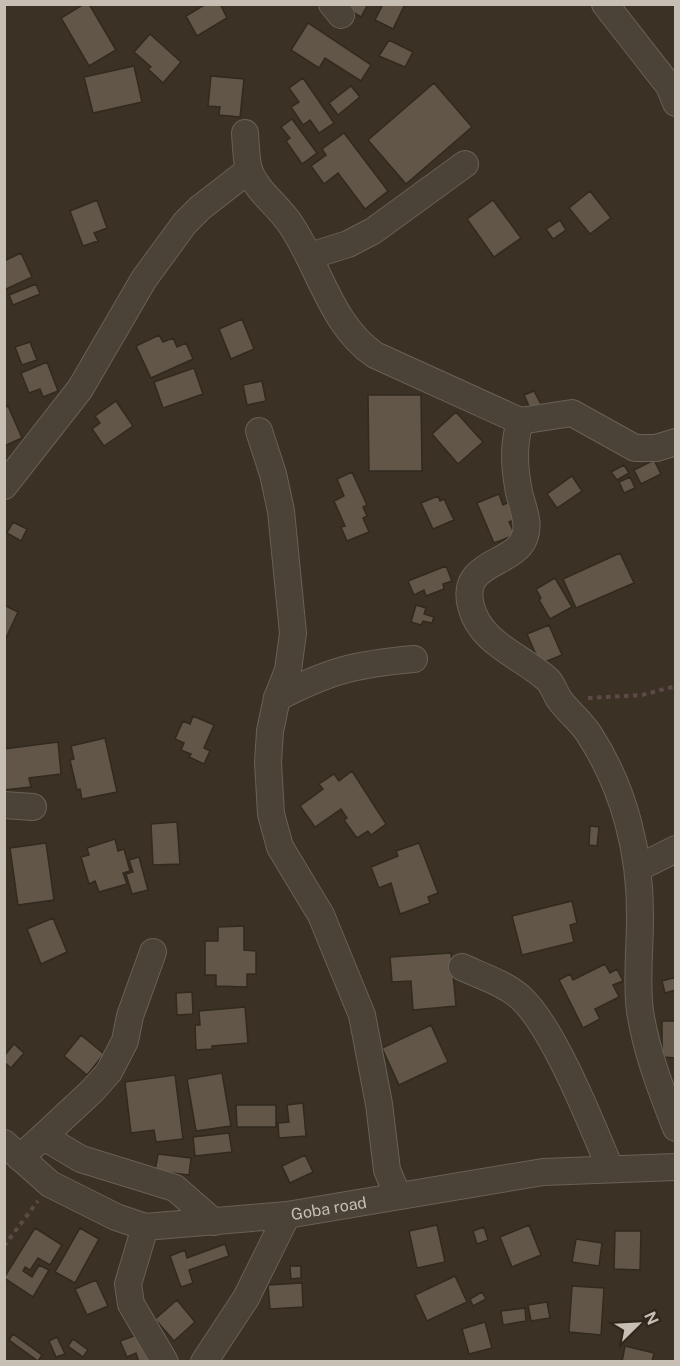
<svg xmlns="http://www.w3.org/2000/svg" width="680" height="1366" font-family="'Public Sans',sans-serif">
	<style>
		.building { fill: #625648; stroke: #322a1f; stroke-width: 1.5 }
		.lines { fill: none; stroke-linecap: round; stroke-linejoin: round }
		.minor-casing { stroke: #696156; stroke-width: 28 }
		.path { stroke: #5d4a48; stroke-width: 4; stroke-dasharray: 4.5 4.5; stroke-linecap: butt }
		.minor { stroke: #4b4338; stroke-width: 26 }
		.labels { text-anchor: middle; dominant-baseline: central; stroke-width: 6; stroke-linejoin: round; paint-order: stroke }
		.street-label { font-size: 16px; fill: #c7bfb4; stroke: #30281d }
	</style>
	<rect width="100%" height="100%" fill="#3b3124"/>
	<!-- building -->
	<path class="building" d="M84 4H89L116 50 89 66 61 18Z
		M206 4H220L227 18 197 36 186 16Z
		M339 4H368L361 17Z
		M383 4H405L393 29 375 20Z
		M308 23 371 65 361 81 325 58 319 68 291 50Z
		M150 34 181 62 163 83 148 69 151 67 134 52Z
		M389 40 413 52 405 67 379 56Z
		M134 66 142 102 93 113 84 77Z
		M211 76 244 79 240 117 219 115 220 107 208 106Z
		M303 78 334 123 319 133 310 120 303 125 291 107 299 102 289 88Z
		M434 83 472 127 406 184 368 140Z
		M351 86 360 97 338 115 329 103Z
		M292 119 317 153 302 164 286 141 290 138 281 127Z
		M344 133 388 191 365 209 338 173 324 184 311 166 326 155 322 149Z
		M590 191 611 218 590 234 569 208Z
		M97 200 107 228 94 233 98 241 83 246 70 211Z
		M493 200 521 238 494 257 467 219Z
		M560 220 566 230 553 239 546 229Z
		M21 253 32 277 4 290V261Z
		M36 284 40 294 13 305 9 295Z
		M242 319 254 349 231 359 219 329Z
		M159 335 163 342 173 338 177 347 186 343 193 359 151 378 136 346Z
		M30 342 37 360 22 365 15 347Z
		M47 362 58 391 43 397 40 389 29 393 21 373Z
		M194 368 203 394 163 408 154 382Z
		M262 381 266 401 247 405 243 385Z
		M534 391 544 410 533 415 524 395Z
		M368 395H421L422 471H369Z
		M116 401 133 426 104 446 92 429 100 423 95 416Z
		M8 406 22 438 4 446V408Z
		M456 412 483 442 458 464 432 434Z
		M654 460 661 474 641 484 634 470Z
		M624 465 629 473 617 480 611 472Z
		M352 472 367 505 363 507 367 516 363 518 369 532 347 541 341 527 345 526 334 501 344 496 337 479Z
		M572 476 582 491 557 508 547 494Z
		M630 477 635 488 624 493 619 482Z
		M499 494 503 505 509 502 516 519 509 522 515 535 494 543 477 503Z
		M438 496 440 501 444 499 454 520 433 529 421 503Z
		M13 522 27 529 21 541 7 533Z
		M620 553 634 583 576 608 563 579Z
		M446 566 452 581 443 584 444 589 426 596 424 590 414 595 408 581Z
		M555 578 572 607 550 619 539 600 541 598 536 589Z
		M4 605 18 612 5 640H4Z
		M416 605 426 608 424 614 434 617 432 623 423 621 421 625 411 622Z
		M549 625 562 655 540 664 527 634Z
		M193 716 214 725 204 748 210 751 204 764 189 757 191 754 181 750 184 743 175 739 183 721 190 724Z
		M105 738 117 792 82 799 80 789 77 790 70 760 74 759 71 746Z
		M58 742 61 774 29 778 31 787 4 790V749Z
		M352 771 386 824 371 835 368 831 357 838 344 820 347 818 341 809 315 827 300 806 323 789 319 784 334 774 339 781Z
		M177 822 180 864 153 865 151 824Z
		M590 826 599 827 597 846 589 845Z
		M115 839 118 851 124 849 130 871 123 873 127 884 99 892 95 881 89 884 81 857 89 855 87 848Z
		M46 843 54 900 18 905 10 848Z
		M419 843 438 893 428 897 430 903 400 914 391 883 379 888 371 867 398 856 396 851Z
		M139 857 148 890 132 894 126 874 133 872 129 860Z
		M572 901 577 923 570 925 574 942 522 955 512 916Z
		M53 918 67 952 41 964 27 929Z
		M244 926V950L256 951V974H247V987L216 986V975H205V941H218V927Z
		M451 953 456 1006 413 1010 411 981 392 982 390 957Z
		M605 964 610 973 617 969 623 981 613 985 619 997 595 1009 600 1019 583 1028 559 980 570 974 573 980Z
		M676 977V990L665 993 662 981Z
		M192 992 193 1014 177 1015 176 993Z
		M245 1007 248 1043 212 1046V1049L196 1050 195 1025H200L199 1011Z
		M662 1021H676V1058L662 1057Z
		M431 1025 448 1062 399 1085 382 1048Z
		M81 1035 104 1054 87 1075 64 1056Z
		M14 1044 24 1053 11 1068 4 1062V1056Z
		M222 1073 231 1126 196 1131 187 1079Z
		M175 1075 183 1139 156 1142 154 1130 131 1133 125 1082Z
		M303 1103 306 1136 279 1138 278 1123 289 1122 287 1105Z
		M236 1105H276V1127H237Z
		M229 1133 232 1152 195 1156 193 1137Z
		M158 1154 191 1158 189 1175 155 1171Z
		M305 1155 313 1172 290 1183 282 1166Z
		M437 1225 445 1262 417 1268 409 1231Z
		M529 1225 541 1255 512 1267 500 1237Z
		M484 1227 488 1240 477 1244 473 1231Z
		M35 1228 62 1245 50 1265 38 1258 30 1270 25 1267 23 1271 32 1277 39 1265 49 1270 33 1297 4 1278Z
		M80 1228 99 1239 75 1283 55 1272Z
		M615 1231H641L640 1270 614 1269Z
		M576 1239 602 1243 599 1266 572 1262Z
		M225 1244 229 1256 189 1270 193 1283 181 1287 170 1256 185 1250 187 1258Z
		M290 1266H301V1278L291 1279Z
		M455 1276 467 1302 427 1321 415 1295Z
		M96 1280 108 1306 87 1315 75 1289Z
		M302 1283 303 1307 270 1309 268 1285Z
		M572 1286 604 1288 601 1335 569 1332Z
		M482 1292 486 1299 473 1306 470 1299Z
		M177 1300 195 1322 174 1341 155 1319Z
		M547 1302 550 1318 531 1321 528 1305Z
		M525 1308 526 1321 503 1325 501 1311Z
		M485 1322 492 1348 469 1354 462 1329Z
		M145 1332 153 1362H139L136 1353 127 1357 120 1341Z
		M13 1334 42 1355 38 1361 9 1340Z
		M57 1337 65 1354 56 1357 49 1341Z
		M73 1339 88 1350 83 1357 68 1346Z
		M625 1346 654 1353 652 1362H622Z"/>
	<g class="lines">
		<defs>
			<g id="minor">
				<path d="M332 4 341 15"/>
				<path d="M605 4 669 86 676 103"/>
				<path d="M245 133C246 145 246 159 249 170 257 192 279 206 291 225 320 268 331 325 375 355L520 421 572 413 635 448H656L676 442"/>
				<path d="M310 256 348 244 373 231 465 164"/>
				<path d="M520 421C513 446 514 466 519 492 522 506 530 522 525 536 516 566 459 560 471 606 480 644 522 656 548 680 553 685 555 693 559 699 568 712 581 721 589 734 625 789 641 855 640 920 640 950 636 980 640 1011 646 1051 661 1090 676 1128"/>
				<path d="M259 431 273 474 281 511 293 633 288 670 277 698 270 731 268 762 271 814 280 847 321 915 362 1015 379 1104 387 1170 398 1196"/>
				<path d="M4 486 80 389 144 279 185 223 200 208 249 170"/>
				<path d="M277 698C329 671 355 664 414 659"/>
				<path d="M4 805 33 807"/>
				<path d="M638 868 676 849"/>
				<path d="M462 967C481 976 504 983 520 997 553 1026 592 1125 610 1168"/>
				<path d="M44 1137 81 1159 175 1188 214 1222"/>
				<path id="s1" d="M4 1143 50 1184 116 1217 145 1227 287 1215 543 1172 676 1167"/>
				<path d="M20 1158 92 1091 109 1072 125 1041 130 1016 153 952"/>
				<path d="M145 1227 128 1284 131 1304 165 1362"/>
				<path d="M204 1362 246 1298 287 1215"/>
			</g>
		</defs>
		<!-- minor casing -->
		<use href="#minor" class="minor-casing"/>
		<!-- path -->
		<path class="path" d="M588 698 642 695 676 686
			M4 1246 38 1201"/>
		<!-- minor -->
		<use href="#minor" class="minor"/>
	</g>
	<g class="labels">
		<!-- street labels -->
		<g class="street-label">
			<text stroke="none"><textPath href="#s1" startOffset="351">Goba road</textPath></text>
		</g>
	</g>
	<!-- border -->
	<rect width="680" height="1366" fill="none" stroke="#c7bfb4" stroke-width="12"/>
	<!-- north arrow -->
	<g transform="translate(638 1324) rotate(66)" stroke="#30281d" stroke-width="4.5" paint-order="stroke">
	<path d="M0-4.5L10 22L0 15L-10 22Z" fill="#c7bfb4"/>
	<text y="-9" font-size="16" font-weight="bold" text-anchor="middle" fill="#c7bfb4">N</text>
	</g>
</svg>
